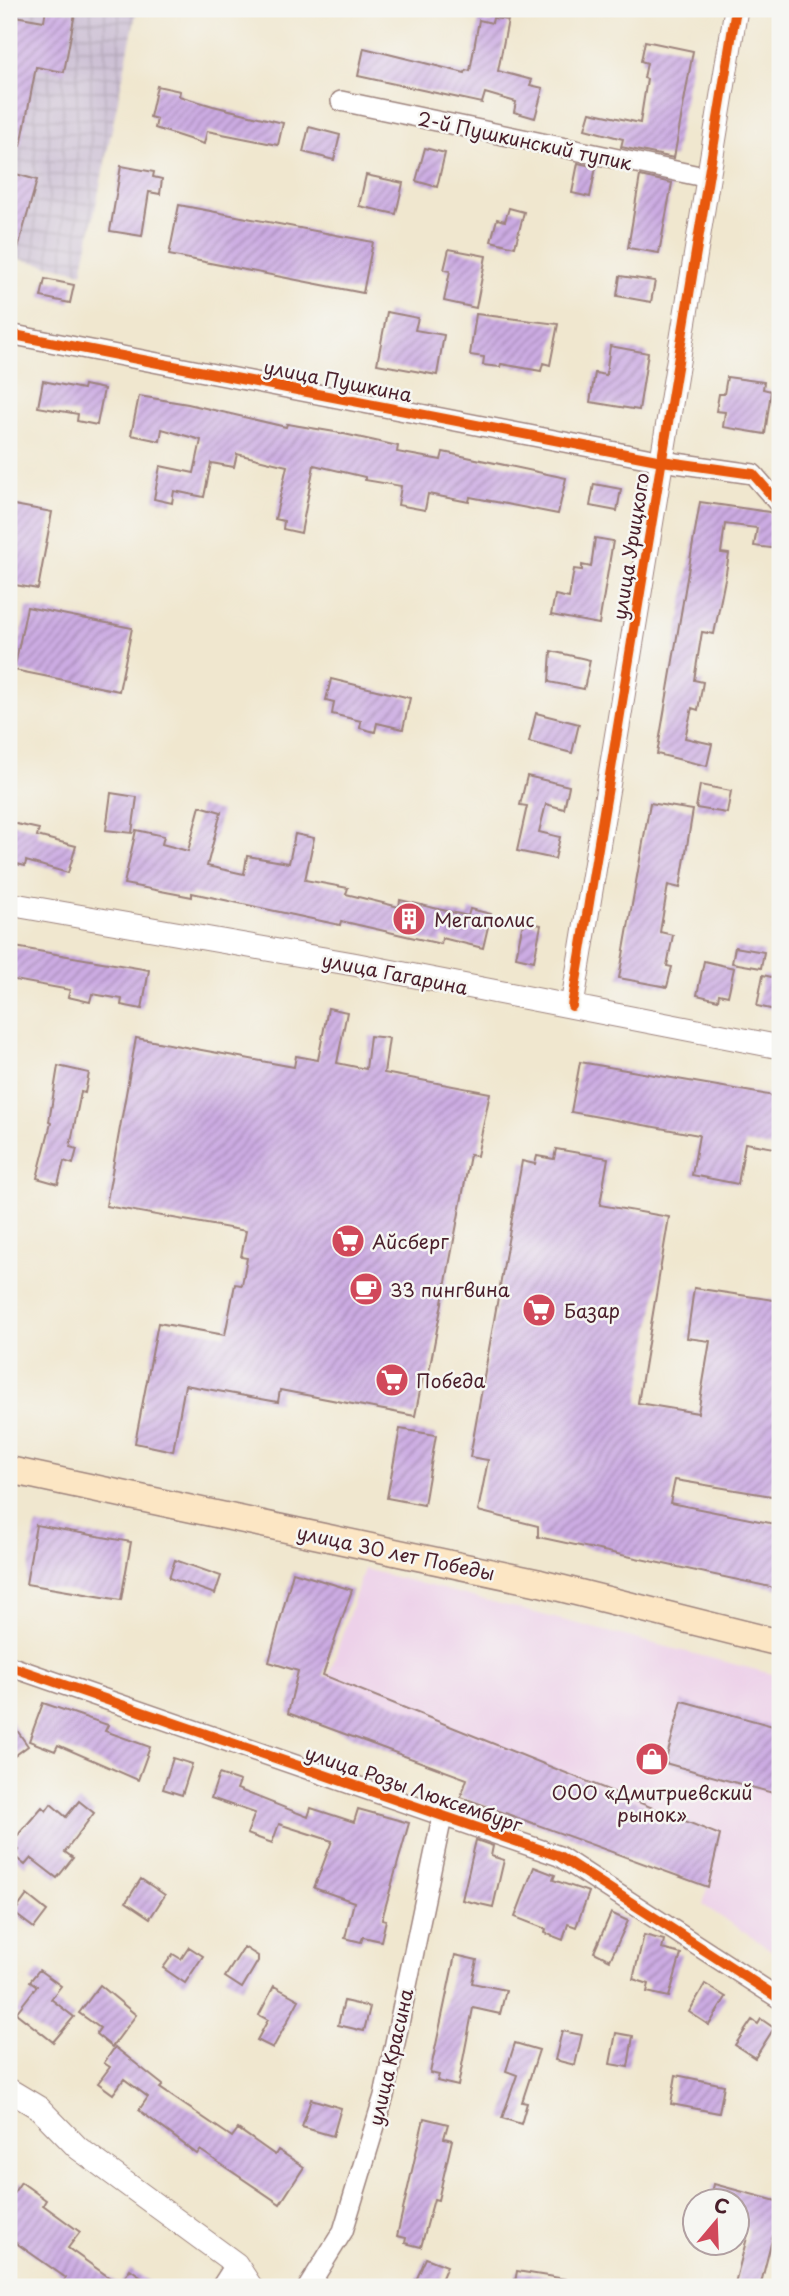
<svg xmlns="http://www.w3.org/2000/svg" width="789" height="2296" font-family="'Playpen Sans',sans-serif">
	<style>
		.built { fill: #edd1e9 }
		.industrial { fill: url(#industrial-grid) }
		.building { fill: url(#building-hatch) }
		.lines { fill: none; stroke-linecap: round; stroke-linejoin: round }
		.minor-casing { stroke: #9d837d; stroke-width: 22 }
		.tertiary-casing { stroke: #9d837d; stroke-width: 25 }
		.secondary-casing { stroke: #9d837d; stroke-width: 29 }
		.minor { stroke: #fff; stroke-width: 19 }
		.tertiary { stroke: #fff; stroke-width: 23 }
		.secondary { stroke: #fce6c4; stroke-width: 26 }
		.cycleway-casing { stroke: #f6f6f2; stroke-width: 15 }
		.cycleway { stroke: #e8590c; stroke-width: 10 }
		.labels { text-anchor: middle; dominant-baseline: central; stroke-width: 5; stroke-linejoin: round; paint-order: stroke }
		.street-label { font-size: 19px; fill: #4a1f2b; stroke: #f6f6f2 }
		.poi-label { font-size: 19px; fill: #4a1f2b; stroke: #f6f6f2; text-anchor: start }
	</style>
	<defs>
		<pattern id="industrial-grid" width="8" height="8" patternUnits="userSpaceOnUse" patternTransform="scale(1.75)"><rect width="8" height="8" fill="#ccbfd4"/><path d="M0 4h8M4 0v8" fill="none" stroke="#b1a4b6"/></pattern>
		<pattern id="building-hatch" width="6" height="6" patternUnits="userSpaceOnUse" patternTransform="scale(1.75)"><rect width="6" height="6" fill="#ccace3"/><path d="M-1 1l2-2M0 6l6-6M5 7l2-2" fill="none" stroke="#a88bb8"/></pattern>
	</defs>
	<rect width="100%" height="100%" fill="#f6f6f2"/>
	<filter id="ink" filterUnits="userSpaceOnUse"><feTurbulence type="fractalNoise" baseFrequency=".0143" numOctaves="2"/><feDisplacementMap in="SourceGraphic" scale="14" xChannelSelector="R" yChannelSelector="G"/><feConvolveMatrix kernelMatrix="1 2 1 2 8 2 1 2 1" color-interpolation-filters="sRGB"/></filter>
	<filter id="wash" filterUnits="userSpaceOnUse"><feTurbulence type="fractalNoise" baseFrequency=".00686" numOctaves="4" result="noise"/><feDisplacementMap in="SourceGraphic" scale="28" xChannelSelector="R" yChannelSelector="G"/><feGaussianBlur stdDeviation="1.57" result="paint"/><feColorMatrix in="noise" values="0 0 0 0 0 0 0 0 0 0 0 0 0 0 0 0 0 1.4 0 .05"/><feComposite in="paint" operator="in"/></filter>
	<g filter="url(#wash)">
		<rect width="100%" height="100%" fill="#f0e7cf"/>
		<!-- built -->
		<path class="built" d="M364 1569 780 1676V1956L703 1905 720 1834 326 1684Z"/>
		<!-- industrial -->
		<path class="industrial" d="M9 9H137L82 272 9 257Z"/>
		<g id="blocks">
			<!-- building -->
			<path class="building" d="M46 9 75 13 64 72 36 67 21 146 9 143V15L44 21Z
				M493 18 508 20 498 71 532 80 530 85 543 88 535 118 514 112 516 102 485 93 482 103 358 76 364 48 465 73 466 70 470 71 479 20 492 23Z
				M645 41 693 51 674 158 621 147 623 139 585 129 590 112 640 123 647 79 644 78 647 63 641 61Z
				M157 86 180 91 179 96 213 106 283 123 278 145 207 131 204 144 155 128 157 119 150 117Z
				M309 127 340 135 334 160 303 152Z
				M425 148 445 153 437 187 416 181Z
				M578 163 596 167 590 197 572 193Z
				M121 166 154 172 153 177 162 179 160 194 149 192 142 236 110 231Z
				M9 172 37 180 13 266H9Z
				M366 175 403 183 396 214 359 206Z
				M640 176 672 183 659 253 628 248Z
				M179 205 373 242 363 293 169 255Z
				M509 208 524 212 515 247 491 241 497 219 505 221Z
				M449 249 486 256 476 308 444 301 450 271 444 270Z
				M620 276 655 281 651 302 617 296Z
				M45 279 74 285 70 303 41 297Z
				M387 312 418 318 415 330 444 335 437 375 377 364Z
				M476 314 558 324 550 365 543 363 541 371 501 364 500 367 483 365 484 357 470 355Z
				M610 346 648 353 639 410 590 402 595 373 606 375Z
				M727 377 764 382 763 389 771 391 765 434 723 427 725 412 716 411 719 394H724Z
				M43 381 83 389 84 385 104 389 97 425 77 421 78 414 38 407Z
				M139 396 188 404 286 427 287 424 335 432 398 446 397 452 441 460 443 452 566 478 558 514 470 497 469 502 428 494 425 510 398 505 401 486 365 480V477L314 465 301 533 283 529 284 521 275 519 287 466 237 454 234 467 211 463 204 497 174 491 172 503 154 499 160 466 194 473 201 440 162 429 160 441 131 435Z
				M594 484 621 489 617 511 590 506Z
				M700 502 769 512 780 517 779 549 754 546 757 528 725 524 721 553 729 554 725 579 714 634 702 632 694 680 703 682 698 710 692 708 685 738 712 744 707 766 657 754Z
				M9 504 52 512 38 589 9 584Z
				M595 538 613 541 599 624 551 615 555 595 569 598 574 569 582 570V565L591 567Z
				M27 607 132 628 119 691 14 670Z
				M551 651 590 660 584 689 549 682Z
				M331 679 410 698 403 729 377 723 375 732 360 728 361 721 332 714 334 702 326 700Z
				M536 713 579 724 572 753 529 742Z
				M527 776 569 786 564 809 546 804 539 832 560 837 555 859 517 851 527 806 520 805Z
				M700 785 731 791 727 813 696 808Z
				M111 793 137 797 132 833 106 830Z
				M650 803 693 810 680 888 668 885 660 932 673 935 667 966 672 967 667 987 619 978Z
				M200 806 221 812 207 866 244 874 247 856 289 863 295 834 314 838 305 880 348 888 346 894 399 907 400 900 468 916 470 909 491 914 483 948 442 938 441 944 341 921 340 925 192 893V897L124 884 136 830 164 836 162 844 188 851Z
				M12 823 39 829 37 836 76 846 68 873 26 861 25 866 9 862Z
				M528 922 541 925 534 961 516 957 522 927Z
				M9 946 149 970 142 1009 121 1005 122 999 92 994 90 1002 68 997 70 990 9 979Z
				M735 947 764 952 761 968 732 963Z
				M704 961 734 968 728 996 719 994 718 1000 697 995Z
				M763 975 780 979 775 1010 757 1006Z
				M328 1008 347 1012 337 1063 366 1069 370 1036 389 1038 384 1073 490 1093 477 1156 470 1155 428 1377 423 1376 415 1416 280 1390 278 1402 185 1385 173 1451 135 1443 158 1323 225 1335 235 1284 242 1285 247 1258 241 1257 246 1231 106 1206 136 1038 294 1067 296 1056 318 1060Z
				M580 1062 780 1097V1149L745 1143 738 1184 692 1175 699 1135 571 1112Z
				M58 1066 89 1073 85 1093 81 1092 70 1147 77 1149 73 1164 64 1161 58 1184 37 1178 51 1123 49 1122Z
				M556 1149 608 1158 600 1205 669 1217 638 1403 698 1413 710 1341 687 1338 694 1288 780 1301V1446L772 1496 675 1480 670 1503 780 1525V1589L538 1537V1526L478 1511 488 1460 470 1457 522 1161 535 1164 537 1156 554 1159Z
				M400 1429 436 1435 424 1505 387 1498Z
				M36 1525 131 1542 121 1600 26 1584Z
				M175 1560 221 1576 215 1594 169 1578Z
				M293 1572 352 1590 323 1675 720 1835 708 1887 461 1797 467 1779 288 1713 298 1671 269 1662Z
				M682 1701 780 1728V1795L665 1763Z
				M43 1703 108 1725 105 1731 150 1747 138 1780 58 1745 55 1751 29 1741Z
				M9 1719 28 1746 9 1760Z
				M173 1758 192 1764 182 1795 163 1789Z
				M219 1774 240 1781 237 1789 308 1817 311 1808 354 1822 358 1809 409 1823 382 1919 386 1920 381 1941 363 1937 361 1942 345 1938 354 1902 314 1888 332 1841 279 1824 272 1843 247 1834 255 1813 211 1798Z
				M79 1801 94 1813 65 1852 73 1858 57 1878 31 1858 25 1865 14 1856 19 1850 11 1843 42 1807 46 1811 51 1804 66 1817Z
				M476 1840 493 1846 491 1856 504 1860 493 1907 462 1900Z
				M534 1867 555 1875 553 1880 589 1892 576 1927 568 1924 563 1940 545 1933 546 1929 515 1917Z
				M141 1879 165 1895 150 1918 126 1902Z
				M27 1895 47 1911 34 1928 14 1913Z
				M611 1913 628 1921 610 1960 594 1952Z
				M644 1935 664 1940 662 1949 681 1954 669 1997 647 1992 649 1984 633 1979Z
				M189 1947 203 1956 185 1983 163 1968 173 1954 181 1959Z
				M244 1947 258 1956V1961L242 1988 225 1977Z
				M455 1955 477 1960 472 1983 506 1990 500 2014 473 2008 458 2086 437 2081 439 2075 430 2073Z
				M39 1970 61 1986 51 1999 74 2017 53 2042 16 2013 37 1986 30 1981Z
				M705 1984 726 1997 709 2025 689 2012Z
				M100 1985 136 2015 112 2047 96 2034 100 2028 79 2013Z
				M274 1986 299 2000 273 2048 257 2040 268 2020 259 2015Z
				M344 2001 370 2007 364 2031 338 2025Z
				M761 2019 774 2028 755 2058 735 2045 752 2020 758 2024Z
				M562 2031 582 2035 575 2065 555 2060Z
				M616 2033 633 2036 628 2067 610 2064Z
				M515 2043 539 2050 522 2102 527 2103 521 2124 502 2118 517 2075 506 2071Z
				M115 2047 163 2085 160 2088 232 2137 238 2129 275 2155 278 2150 304 2167 280 2204 200 2150 197 2154 139 2110 148 2097 124 2079 113 2094 98 2083 110 2067 104 2063Z
				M676 2075 724 2085 719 2113 671 2104Z
				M311 2099 341 2108 333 2136 302 2127Z
				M424 2118 448 2124 444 2138 452 2140 438 2200 434 2199 421 2247 405 2243 406 2238 397 2236Z
				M21 2182 46 2200 43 2205 80 2232 68 2248 120 2285 130 2269 156 2287H59L66 2278 9 2238V2200Z
				M714 2184 780 2202V2238L773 2236 760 2287H734L749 2230 737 2227V2202H710Z
				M426 2258 447 2266 438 2287H413Z
				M517 2271 566 2279 565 2287H514Z"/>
		</g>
	</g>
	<g filter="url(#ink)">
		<use href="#blocks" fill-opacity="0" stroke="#9d837d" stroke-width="2"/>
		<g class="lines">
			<defs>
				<path id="minor" d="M341 101 709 178
					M9 334 662 461 753 474 780 505
					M9 1666 559 1856 780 1999
					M221 2287 236 2264
					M308 2287 343 2231 384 2096 442 1817"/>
				<path id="tertiary" d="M9 904 353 964 780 1047
					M572 1006 736 9
					M9 2090 39 2108 78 2148 236 2264 251 2287"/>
				<path id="secondary" d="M9 1470 540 1583 780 1643"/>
			</defs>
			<!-- minor casing -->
			<use href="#minor" class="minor-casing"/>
			<!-- tertiary casing -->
			<use href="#tertiary" class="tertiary-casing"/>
			<!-- secondary casing -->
			<use href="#secondary" class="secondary-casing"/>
			<!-- minor -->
			<use href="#minor" class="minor"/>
			<!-- tertiary -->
			<use href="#tertiary" class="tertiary"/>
			<!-- secondary -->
			<use href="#secondary" class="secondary"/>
			<defs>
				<path id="cycleway" d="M9 334 662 461 753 474 780 505
					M572 1006 736 9
					M9 1666 559 1856 780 1999"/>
			</defs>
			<!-- cycleway casing -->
			<use href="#cycleway" class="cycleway-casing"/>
			<!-- cycleway -->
			<use href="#cycleway" class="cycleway"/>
		</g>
	</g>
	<!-- icons -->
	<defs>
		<symbol id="building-disc" viewBox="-11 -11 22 22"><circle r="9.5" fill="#d1495b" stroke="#f6f6f2"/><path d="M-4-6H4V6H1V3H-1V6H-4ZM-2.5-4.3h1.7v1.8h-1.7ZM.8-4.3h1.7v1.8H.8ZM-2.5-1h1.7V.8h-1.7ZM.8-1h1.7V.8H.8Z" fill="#fff"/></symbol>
		<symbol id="supermarket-disc" viewBox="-11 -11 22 22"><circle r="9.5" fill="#d1495b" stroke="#f6f6f2"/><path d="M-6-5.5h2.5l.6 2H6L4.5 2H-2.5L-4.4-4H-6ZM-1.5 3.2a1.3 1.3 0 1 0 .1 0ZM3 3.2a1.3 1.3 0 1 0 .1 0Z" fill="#fff"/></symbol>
		<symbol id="cafe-disc" viewBox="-11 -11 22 22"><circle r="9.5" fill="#d1495b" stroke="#f6f6f2"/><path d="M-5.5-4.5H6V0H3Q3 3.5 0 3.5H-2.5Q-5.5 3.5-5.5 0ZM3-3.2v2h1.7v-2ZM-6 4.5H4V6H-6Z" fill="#fff"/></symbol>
		<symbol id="shop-disc" viewBox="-11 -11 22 22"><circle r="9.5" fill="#d1495b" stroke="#f6f6f2"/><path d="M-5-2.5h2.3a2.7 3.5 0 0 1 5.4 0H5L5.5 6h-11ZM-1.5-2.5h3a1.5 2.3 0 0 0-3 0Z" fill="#fff"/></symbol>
	</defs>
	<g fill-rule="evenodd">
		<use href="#building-disc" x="390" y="900" width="38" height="38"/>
		<use href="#supermarket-disc" x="329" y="1222" width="38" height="38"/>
		<use href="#cafe-disc" x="347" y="1270" width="38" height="38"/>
		<use href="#supermarket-disc" x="520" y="1291" width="38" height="38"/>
		<use href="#supermarket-disc" x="373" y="1361" width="38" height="38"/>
		<use href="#shop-disc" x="633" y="1740" width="38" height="38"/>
	</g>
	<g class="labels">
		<!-- street labels -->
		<g class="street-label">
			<text transform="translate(525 140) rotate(12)">2-й Пушкинский тупик</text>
			<text transform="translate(338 380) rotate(11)">улица Пушкина</text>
			<text transform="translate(630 546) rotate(-81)">улица Урицкого</text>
			<text transform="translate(395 973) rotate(11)">улица Гагарина</text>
			<text transform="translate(396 1552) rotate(12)">улица 30 лет Победы</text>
			<text transform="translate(414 1788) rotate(19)">улица Розы Люксембург</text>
			<text transform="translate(390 2057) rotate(-77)">улица Красина</text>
		</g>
		<!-- poi labels -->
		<g class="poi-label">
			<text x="434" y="919">Мегаполис</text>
			<text x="372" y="1241">Айсберг</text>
			<text x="390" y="1289">33 пингвина</text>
			<text x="564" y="1310">Базар</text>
			<text x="416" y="1380">Победа</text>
			<text x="652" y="1792" text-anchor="middle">ООО «Дмитриевский<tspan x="652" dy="22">рынок»</tspan></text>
		</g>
	</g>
	<!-- margin -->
	<rect width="789" height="2296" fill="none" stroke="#f6f6f2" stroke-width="35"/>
	<!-- north arrow -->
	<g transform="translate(716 2222) rotate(19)"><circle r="33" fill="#f6f6f2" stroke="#b1a0a2" stroke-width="2"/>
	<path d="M0-5L12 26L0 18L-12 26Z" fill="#d1495b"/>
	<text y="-10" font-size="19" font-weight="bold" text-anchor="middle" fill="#4a1f2b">С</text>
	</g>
</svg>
